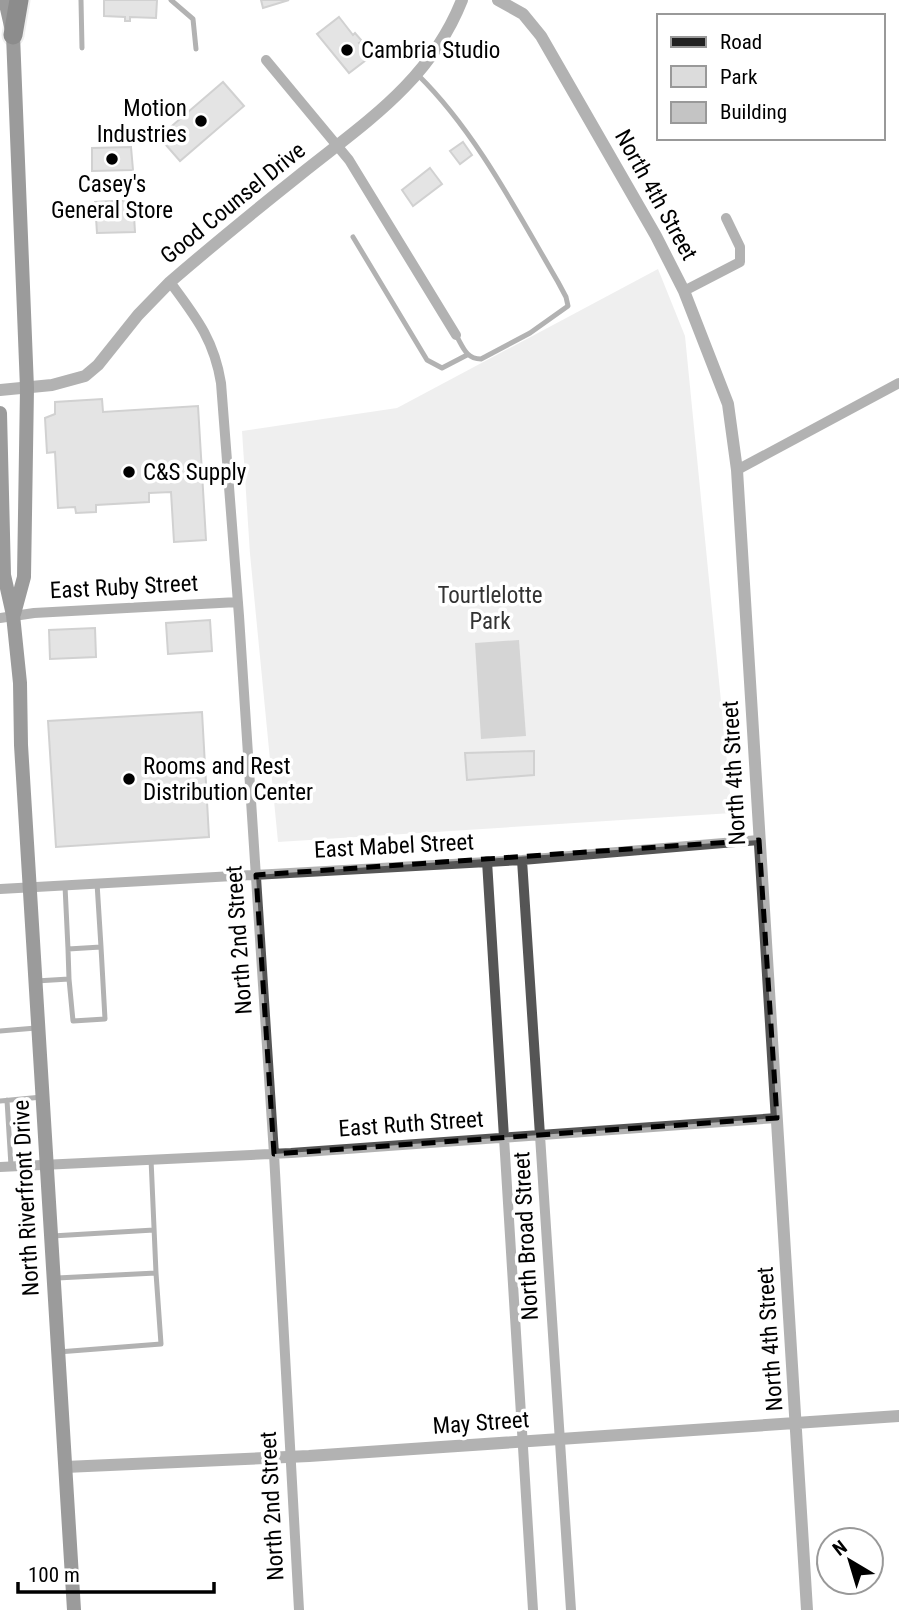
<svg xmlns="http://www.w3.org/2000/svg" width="899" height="1610" font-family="'Roboto Condensed',sans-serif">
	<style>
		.green { fill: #dcdcdc }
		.water { fill: #a3a3a3 }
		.building { fill: #c4c4c4; stroke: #999; stroke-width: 2 }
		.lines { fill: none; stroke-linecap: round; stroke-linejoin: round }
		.motorway-casing { stroke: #dbdbdb; stroke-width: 23 }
		.service { stroke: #555; stroke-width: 5 }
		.minor { stroke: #555; stroke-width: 10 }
		.tertiary { stroke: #555; stroke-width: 12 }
		.secondary { stroke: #222; stroke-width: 14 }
		.motorway { stroke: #000; stroke-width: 19 }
		.marked { fill: none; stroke: #000; stroke-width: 5; stroke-dasharray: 14 9; stroke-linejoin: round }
		.poi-dot { fill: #000; stroke: #fff; stroke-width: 2.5 }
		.labels { text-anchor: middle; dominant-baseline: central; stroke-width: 7; stroke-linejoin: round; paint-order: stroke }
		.poi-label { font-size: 23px; fill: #000; stroke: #fff; text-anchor: start }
		.street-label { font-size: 23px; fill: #000; stroke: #fff }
		.park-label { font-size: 23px; fill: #333; stroke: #fff }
	</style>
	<rect width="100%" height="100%" fill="#fff"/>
	<!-- green -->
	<path class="green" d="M658 269 685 336 732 813 278 842 250 554 242 431 397 408Z"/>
	<!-- water -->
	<path class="water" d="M519 640 526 736 481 739 475 643Z"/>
	<!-- building -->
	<path class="building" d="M104 0H157L156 18 130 17V21H125V17L104 16Z
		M261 0H289L263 8Z
		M339 17 353 35 355 33 362 41 359 43 370 57 349 73 317 34Z
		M223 82 244 106 180 161 159 137Z
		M463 142 472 155 460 164 450 151Z
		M131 147 133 170 92 171V148Z
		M430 168 442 184 413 206 402 190Z
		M133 200 135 232 97 233 95 202Z
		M102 399 103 412 198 406 206 540 174 542 171 492 149 493V502L96 505V512L76 513 75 507 58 508 55 452 47 453 45 418 55 414V402Z
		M210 620 212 651 168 654 166 623Z
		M95 628 96 657 50 659 49 630Z
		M202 712 209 837 56 847 48 721Z
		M534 751V775L467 780 465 753Z"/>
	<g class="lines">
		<defs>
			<path id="motorway" d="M13 35 19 0"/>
		</defs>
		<!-- motorway casing -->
		<use href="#motorway" class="motorway-casing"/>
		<!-- service -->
		<path class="service" d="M81 0 82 48
			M171 0 193 19 196 49
			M418 75C476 132 517 212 558 282L566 297 568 306 530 333 481 359C466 359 463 347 456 335
			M353 237 427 360 442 368 467 355
			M97 883 101 947
			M65 886 68 949
			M36 981 69 979 68 949 101 947 105 1019 73 1021 69 979
			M0 1031 36 1028
			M7 1100 11 1166
			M0 1101 42 1097
			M151 1159 156 1273
			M52 1236 154 1230
			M57 1278 156 1273 161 1344 58 1352"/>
		<!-- minor -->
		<path class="minor" d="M266 60 349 160 456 335
			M170 282C195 316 214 339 221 383L239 616 274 1154 299 1610
			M684 291 740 262V247L726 218
			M737 470 899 383
			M0 618 34 613 238 602
			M522 860 571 1610
			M487 861 533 1610
			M0 889 522 860 759 840
			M0 1167 291 1153 777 1118"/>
		<!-- tertiary -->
		<path class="tertiary" d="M498 0 523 14 541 36 656 236 684 291 728 404 737 470 807 1610
			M0 390 52 385 85 376 98 365 138 315 170 282C213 245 257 209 301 174 366 122 430 81 462 0
			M65 1467 309 1456 899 1416"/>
		<!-- secondary -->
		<path class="secondary" d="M5 0 13 35 27 388 24 577 14 614
			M0 413 4 575 13 615 20 683 21 745 74 1610"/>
		<!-- motorway -->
		<use href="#motorway" class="motorway"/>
	</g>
	<!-- marked area -->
	<path d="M0 0H899V1610H0ZM759 840 777 1118 274 1154 256 875Z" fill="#fff" fill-opacity=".55" fill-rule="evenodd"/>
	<path class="marked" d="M759 840 777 1118 274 1154 256 875Z"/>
	<!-- markers -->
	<g class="poi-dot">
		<circle cx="347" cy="50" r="7"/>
		<circle cx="201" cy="121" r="7"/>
		<circle cx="112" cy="159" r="7"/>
		<circle cx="129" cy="472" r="7"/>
		<circle cx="129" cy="779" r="7"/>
	</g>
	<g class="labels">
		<!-- poi labels -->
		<g class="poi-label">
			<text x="361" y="50">Cambria Studio</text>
			<text x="187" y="108" text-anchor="end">Motion<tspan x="187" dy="26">Industries</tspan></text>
			<text x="112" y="184" text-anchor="middle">Casey's<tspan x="112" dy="26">General Store</tspan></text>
			<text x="143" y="472">C&amp;S Supply</text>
			<text x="143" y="766">Rooms and Rest<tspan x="143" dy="26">Distribution Center</tspan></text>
		</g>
		<!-- street labels -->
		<g class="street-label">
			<text transform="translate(656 195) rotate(61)">North 4th Street</text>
			<text transform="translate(233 203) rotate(-39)">Good Counsel Drive</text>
			<text transform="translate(124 587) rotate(-3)">East Ruby Street</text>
			<text transform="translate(734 773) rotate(-93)">North 4th Street</text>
			<text transform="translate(394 846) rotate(-3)">East Mabel Street</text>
			<text transform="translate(239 940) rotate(-94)">North 2nd Street</text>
			<text transform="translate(411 1124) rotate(-4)">East Ruth Street</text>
			<text transform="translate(26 1198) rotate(-93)">North Riverfront Drive</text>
			<text transform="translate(526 1236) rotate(-93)">North Broad Street</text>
			<text transform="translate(770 1339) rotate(-94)">North 4th Street</text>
			<text transform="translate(481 1423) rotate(-4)">May Street</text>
			<text transform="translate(272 1506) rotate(-93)">North 2nd Street</text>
		</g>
		<!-- park labels -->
		<g class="park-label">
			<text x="490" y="595">Tourtlelotte<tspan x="490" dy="26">Park</tspan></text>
		</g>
	</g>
	<!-- legend -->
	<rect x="657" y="14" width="228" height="126" fill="#ffffff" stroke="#999999" stroke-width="2"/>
	<rect x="671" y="37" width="35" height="10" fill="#222222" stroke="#999999" stroke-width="2"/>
	<text x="720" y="49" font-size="21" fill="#000000">Road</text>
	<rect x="671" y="66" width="35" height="21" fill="#dcdcdc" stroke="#999999" stroke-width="2"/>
	<text x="720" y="84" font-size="21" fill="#000000">Park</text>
	<rect x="671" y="102" width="35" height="21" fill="#c4c4c4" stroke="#999999" stroke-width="2"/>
	<text x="720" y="119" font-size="21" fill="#000000">Building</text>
	<!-- north arrow -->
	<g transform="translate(850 1561) rotate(322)"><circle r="33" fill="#ffffff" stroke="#999999" stroke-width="2"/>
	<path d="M0-5L12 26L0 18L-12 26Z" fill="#000000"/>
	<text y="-10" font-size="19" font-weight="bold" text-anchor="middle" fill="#000000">N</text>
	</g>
	<!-- scale -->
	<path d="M18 1582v10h196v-10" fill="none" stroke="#000000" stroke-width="3.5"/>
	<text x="28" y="1582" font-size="21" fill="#000000" stroke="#ffffff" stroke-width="5" paint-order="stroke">100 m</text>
</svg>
